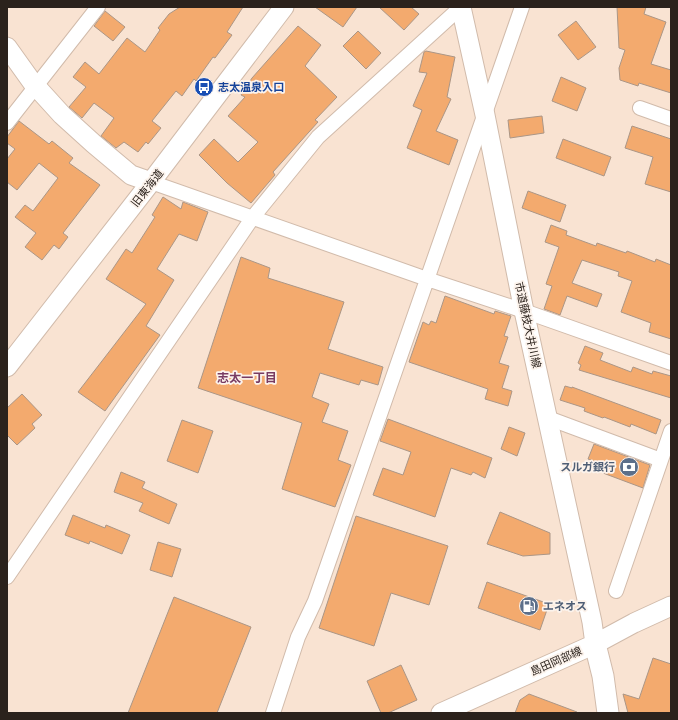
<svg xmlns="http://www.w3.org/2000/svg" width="678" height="720" font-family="'IBM Plex Serif','Noto Sans JP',serif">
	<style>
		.building { fill: #f3aa6e; stroke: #ab9686 }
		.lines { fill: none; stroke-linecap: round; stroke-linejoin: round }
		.street-casing { stroke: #d1bbab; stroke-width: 16 }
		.secondary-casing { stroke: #d1bbab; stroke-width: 21 }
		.primary-casing { stroke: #d1bbab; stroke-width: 23 }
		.street { stroke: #fff; stroke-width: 14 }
		.secondary { stroke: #fff; stroke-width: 19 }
		.primary { stroke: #fff; stroke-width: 21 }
		.labels { text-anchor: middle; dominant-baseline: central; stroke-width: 3.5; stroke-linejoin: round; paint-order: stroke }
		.transit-label { font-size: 11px; font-weight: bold; fill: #164399; stroke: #fcf3ec; text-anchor: start }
		.street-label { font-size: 11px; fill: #2b221c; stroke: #fcf3ec }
		.service-label { font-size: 11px; font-weight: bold; fill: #4e5e75; stroke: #fcf3ec; text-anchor: end }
		.neighbourhood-label { font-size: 12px; font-weight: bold; fill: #783b62; stroke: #fcf3ec }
	</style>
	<rect width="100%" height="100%" fill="#f9e3d2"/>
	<!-- building -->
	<path class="building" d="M180 7H243L227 32 232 35 215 58 213 57 196 81 194 79 182 96 176 91 152 121 161 128 148 144 146 142 138 152 124 142 116 148 101 136 114 118 94 103 82 118 69 107 86 87 73 77 85 62 99 74 127 38 145 52 160 30 158 28 169 14Z
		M315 7H357L343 27Z
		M379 7H411L419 14 404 30Z
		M617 7H646L644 14 666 22 651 64 671 70V93L639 83 638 86 620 80 619 68 625 50 619 48Z
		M105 11 125 27 113 41 94 26Z
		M576 21 596 47 578 60 558 35Z
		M298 26 321 45 305 66 337 97 315 120 318 122 273 172 275 175 251 203 227 183 199 155 214 139 238 162 258 142 228 116 245 97 241 95 252 78Z
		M358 31 381 53 366 69 343 46Z
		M426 51 455 57 447 97 451 99 436 131 458 140 449 165 407 148 422 110 413 106 427 73 419 72 424 52Z
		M561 77 586 88 577 111 552 101Z
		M542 116 544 133 510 138 508 120Z
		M19 121 49 144 52 141 73 158 69 163 100 185 63 233 68 237 59 249 54 245 42 260 25 247 36 233 15 217 25 205 33 211 58 178 39 163 17 190 7 182V159L15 149 7 143V137Z
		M632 126 671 139V192L645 184 653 157 625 148Z
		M563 139 611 157 604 176 556 158Z
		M528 191 566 205 560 222 522 208Z
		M163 197 181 209 183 202 208 212 197 241 179 234 157 269 174 280 146 326 160 335 105 411 78 392 146 304 106 279 126 249 132 253 155 217 152 215Z
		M551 225 567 231 566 235 596 246 597 243 626 253 627 251 655 262 656 259 671 265V339L649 332 651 323 621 312 632 281 618 276 619 272 582 260 572 283 602 294 597 307 567 296 560 315 544 309 552 286 546 284 559 247 545 242Z
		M241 257 270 268 268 278 344 302 328 349 383 367 378 385 361 380 359 385 320 373 312 397 329 404 322 422 348 431 338 460 351 465 335 507 282 489 302 423 198 388Z
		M445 296 494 314 495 311 511 316 504 336 508 337 499 363 509 366 502 388 512 391 508 406 485 399 488 389 409 362 423 322 429 325 431 321 436 323Z
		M585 346 603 353 600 360 631 372 633 367 652 374 653 371 671 376V398L579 370 581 365 578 363Z
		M565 386 572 388V387L661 420 656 434 631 424 630 427 604 417 603 418 584 411 585 408 560 400Z
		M22 394 42 415 32 424 35 428 17 445 7 435V408Z
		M388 419 492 458 485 478 473 472 471 475 451 468 435 517 373 495 383 468 403 475 411 452 380 441Z
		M182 420 213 431 198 473 167 461Z
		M509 427 525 433 517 456 501 449Z
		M594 444 650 465 643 488 603 473 606 466 588 459Z
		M121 472 145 482 142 488 177 504 169 524 139 511 143 503 114 492Z
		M500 512 550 533V554L523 556 487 544Z
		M73 515 105 528 106 525 130 535 122 554 90 541 89 544 65 535Z
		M356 516 448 546 429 605 391 593 374 646 319 628Z
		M158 542 181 549 172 577 150 570Z
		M487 582 549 604 540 630 478 608Z
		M174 597 251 627 217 713H128Z
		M653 658 671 664V713H628L623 694 639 699Z
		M401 665 417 700 388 713H381L367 681Z
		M529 694 577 712V713H515L520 700Z"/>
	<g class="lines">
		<defs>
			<path id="street" d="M640 108 671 119
				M7 123 98 7
				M151 182 427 279 524 311 671 363
				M548 418 661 460
				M7 577 253 217 318 137 461 7
				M616 591 671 431
				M273 713 298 637 315 601 522 7"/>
			<path id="secondary" d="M461 7 485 115 524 311 592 622 595 644
				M7 47 32 82 62 115 94 144 131 175 151 182
				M7 367 151 182 284 7
				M441 713 595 644 634 623 671 606"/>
			<path id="primary" d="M595 644 603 676 608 713"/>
		</defs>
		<!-- street casing -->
		<use href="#street" class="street-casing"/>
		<!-- secondary casing -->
		<use href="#secondary" class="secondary-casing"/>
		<!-- primary casing -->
		<use href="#primary" class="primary-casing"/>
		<!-- street -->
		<use href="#street" class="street"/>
		<!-- secondary -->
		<use href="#secondary" class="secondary"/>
		<!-- primary -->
		<use href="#primary" class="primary"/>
	</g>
	<!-- icons -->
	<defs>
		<symbol id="bus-disc" viewBox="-11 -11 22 22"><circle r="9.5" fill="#1a4fb4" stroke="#fcf3ec"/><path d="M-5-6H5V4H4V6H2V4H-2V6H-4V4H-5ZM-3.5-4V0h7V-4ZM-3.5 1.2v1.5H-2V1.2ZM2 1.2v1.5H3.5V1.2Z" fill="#fff"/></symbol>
		<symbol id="bank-disc" viewBox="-11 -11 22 22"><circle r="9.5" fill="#5c6f8a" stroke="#fcf3ec"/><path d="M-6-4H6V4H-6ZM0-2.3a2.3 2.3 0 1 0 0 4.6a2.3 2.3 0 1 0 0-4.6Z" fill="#fff"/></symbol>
		<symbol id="fuel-disc" viewBox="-11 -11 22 22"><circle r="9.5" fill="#5c6f8a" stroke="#fcf3ec"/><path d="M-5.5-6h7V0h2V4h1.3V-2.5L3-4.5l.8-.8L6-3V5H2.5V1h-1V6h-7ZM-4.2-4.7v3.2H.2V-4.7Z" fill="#fff"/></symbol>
	</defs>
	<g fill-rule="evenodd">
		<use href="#bus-disc" x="193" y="76" width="22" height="22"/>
		<use href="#bank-disc" x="618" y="456" width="22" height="22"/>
		<use href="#fuel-disc" x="518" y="595" width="22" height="22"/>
	</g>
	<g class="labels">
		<!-- transit labels -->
		<g class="transit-label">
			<text x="218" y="87">志太温泉入口</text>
		</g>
		<!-- street labels -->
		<g class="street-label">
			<text transform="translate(147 188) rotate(-52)">旧東海道</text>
			<text transform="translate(528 325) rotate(78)">市道藤枝大井川線</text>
			<text transform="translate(556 661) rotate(-24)">島田岡部線</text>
		</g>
		<!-- service labels -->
		<g class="service-label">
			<text x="615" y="467">スルガ銀行</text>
			<text x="543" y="606" text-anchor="start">エネオス</text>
		</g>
		<!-- neighbourhood labels -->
		<g class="neighbourhood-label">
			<text x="247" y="377">志太一丁目</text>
		</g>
	</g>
	<!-- border -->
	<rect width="678" height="720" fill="none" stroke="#2b221c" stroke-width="16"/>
</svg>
